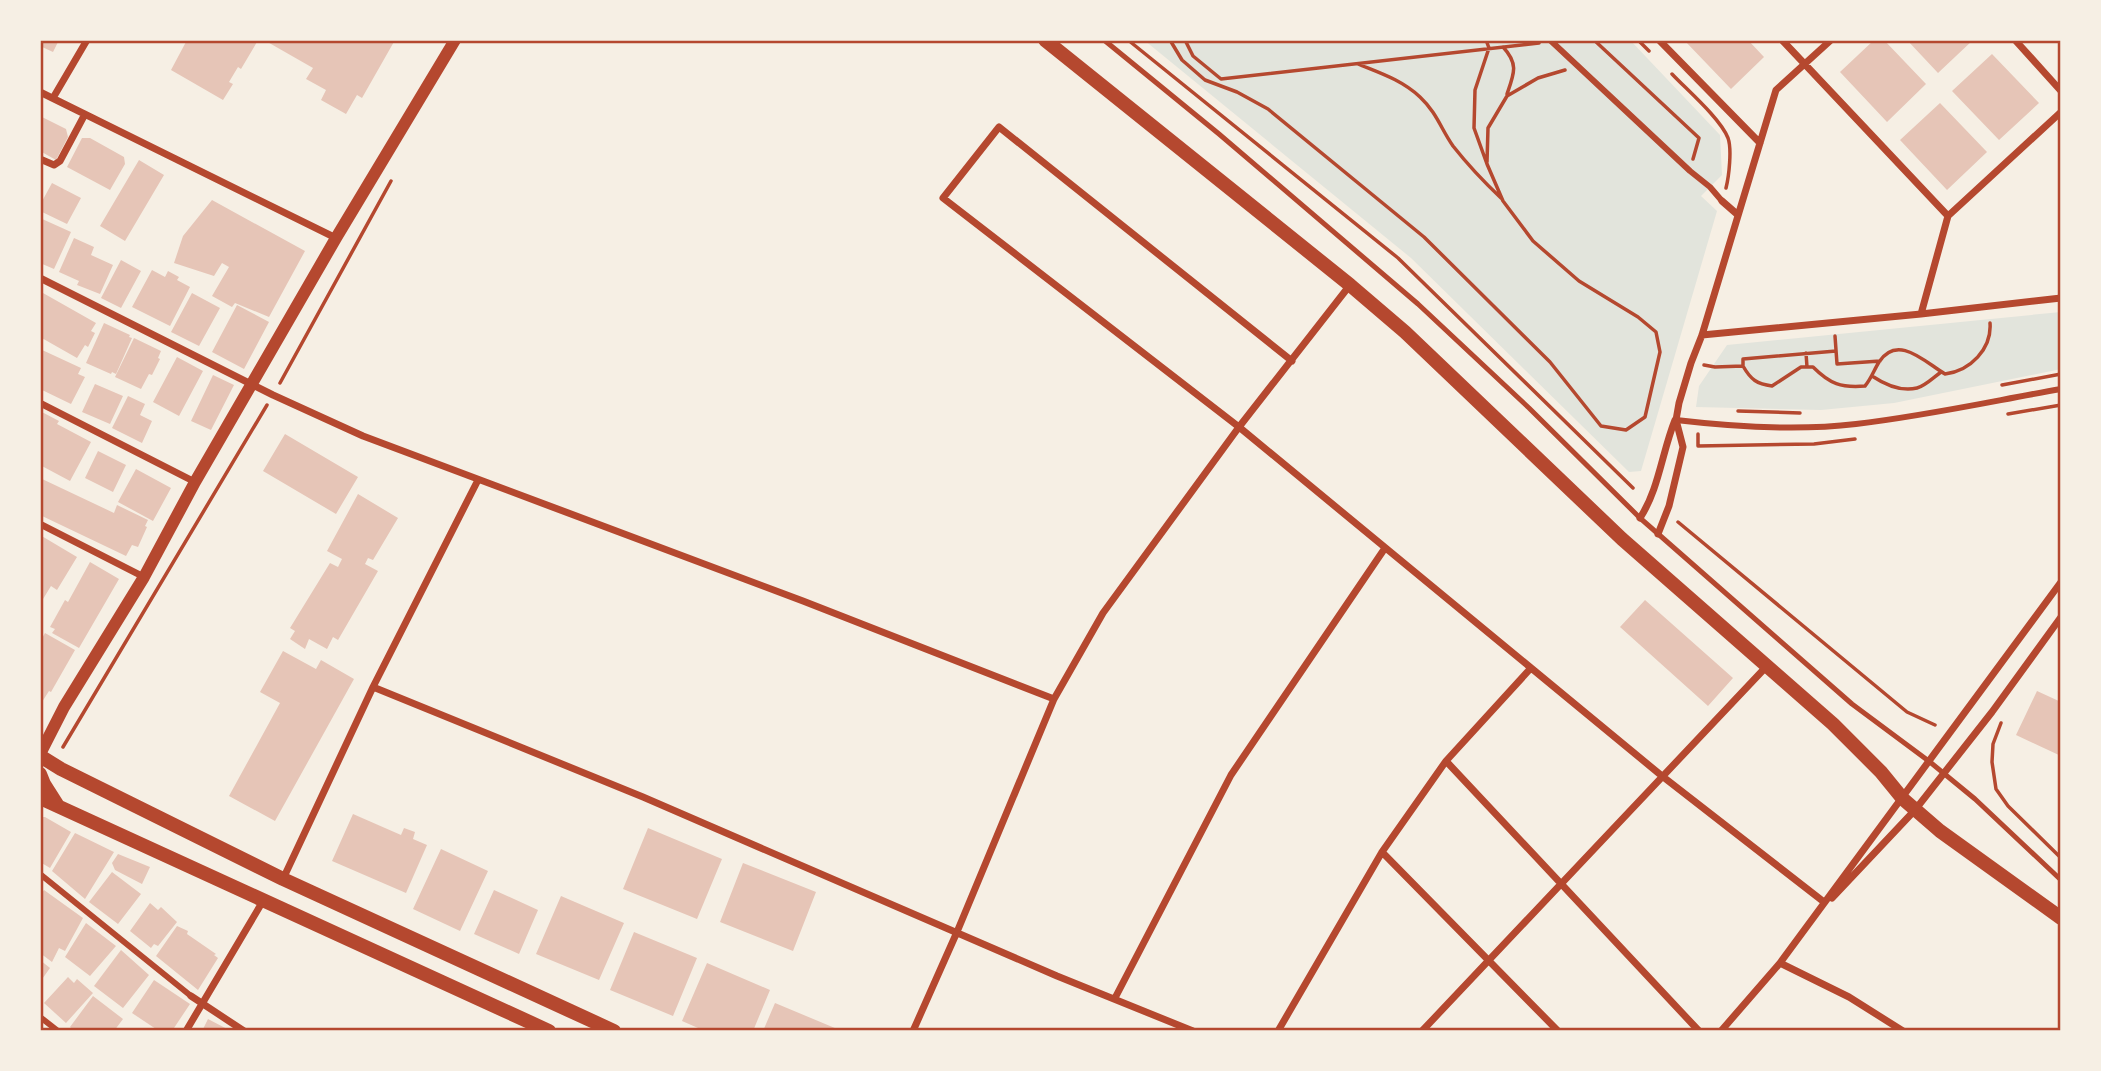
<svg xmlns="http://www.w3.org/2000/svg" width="2101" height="1071" font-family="Jost,sans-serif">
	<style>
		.green { fill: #e2e4dc }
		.building { fill: #e6c5b7 }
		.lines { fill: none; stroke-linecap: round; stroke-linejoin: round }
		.path { stroke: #b5482f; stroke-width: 3.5 }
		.service { stroke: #b5482f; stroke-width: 5 }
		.pedestrian { stroke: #b5482f; stroke-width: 6 }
		.minor { stroke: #b5482f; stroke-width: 7 }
		.tertiary { stroke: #b5482f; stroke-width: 12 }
		.secondary { stroke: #b5482f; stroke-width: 14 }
		.neatline { fill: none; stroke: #b5482f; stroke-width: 2.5 }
	</style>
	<rect width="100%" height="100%" fill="#f6efe4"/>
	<!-- green -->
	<path class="green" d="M1144 40H1630L1720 135 1722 175 1701 196 1717 211 1641 471 1629 472 1411 258Z
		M2061 312V369L1894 403 1821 410 1696 407 1699 386 1727 345Z"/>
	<!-- building -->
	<path class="building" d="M40 40H59L53 52 40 46Z
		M187 40H254L257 42 241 69 238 67 229 82 233 84 223 100 171 70Z
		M264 40H395L362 98 357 95 346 114 321 100 326 90 306 79 313 68Z
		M1684 40H1748L1764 57 1731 89Z
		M1874 40H1884L1926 84 1887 122 1840 72Z
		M1907 40H1973L1938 73Z
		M1992 54 2039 103 1999 140 1952 91Z
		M1940 103 1987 152 1947 190 1900 140Z
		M42 117 66 129 68 137 56 160 40 151V121Z
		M82 138H90L124 157 125 164 110 190 67 167Z
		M139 160 164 175 125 241 100 226Z
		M52 183 81 198 67 224 40 211V205Z
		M212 200 305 251 269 317 235 303 232 307 212 296 229 267 222 263 214 276 174 263 183 236Z
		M40 218 71 232 54 269 40 263Z
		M74 238 94 247 91 255 113 265 100 294 77 285 79 281 59 272Z
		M121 260 141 271 121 308 101 298Z
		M152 270 165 277 168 271 179 277 177 280 190 287 170 326 132 307Z
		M43 293 96 323 91 331 95 333 88 347 85 345 77 358 40 337V299Z
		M192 293 220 308 199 346 171 332Z
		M237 305 269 322 244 369 212 352Z
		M104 323 130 335 129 337 132 338 116 374 112 372 111 374 86 363Z
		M134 338 161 351 158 358 160 359 152 375 149 374 141 389 115 377Z
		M40 349 81 368 78 374 85 377 71 404 40 389Z
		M177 357 203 371 179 416 153 402Z
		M213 375 234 385 211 430 191 421Z
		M95 384 123 396 110 424 82 412Z
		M128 396 145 404 140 415 152 421 142 443 112 428Z
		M40 411 59 421 57 424 91 442 70 481 40 465Z
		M285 434 358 477 336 514 263 471Z
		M98 451 126 465 113 492 85 478Z
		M136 469 171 488 153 521 118 502Z
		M40 478 114 513 117 505 148 520 145 526 147 527 138 547 132 545 126 556 40 515Z
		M358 494 398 518 373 560 368 558 365 564 378 571 338 640 333 637 327 649 309 639 305 649 290 639 295 631 290 628 330 563 338 567 342 559 327 551Z
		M40 535 77 557 57 590 51 586 40 604Z
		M90 562 119 579 79 648 52 633 55 629 50 627 65 600 68 602Z
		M1645 600 1733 678 1708 706 1620 627Z
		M45 633 75 650 51 692 49 691 40 705V642Z
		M283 651 316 669 321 660 354 679 275 821 229 796 280 703 260 692Z
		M2037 691 2061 702V756L2016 735Z
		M353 814 401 835 404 828 415 832 413 839 427 845 406 893 332 861Z
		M40 817H45L71 832 50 868 40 862Z
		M648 828 722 859 697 919 623 889Z
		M75 833 114 852 85 899 52 871Z
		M441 849 488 871 460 931 413 909Z
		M118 854 150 867 142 884 115 870 112 863Z
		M743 863 816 892 793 951 720 922Z
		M112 872 141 894 118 924 89 902Z
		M44 890 83 918 65 951 59 948 52 962 40 953V896Z
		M494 890 538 910 519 954 474 934Z
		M561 896 624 923 599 980 536 954Z
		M150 903 158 910 161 907 177 922 158 946 154 944 151 948 130 931Z
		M86 923 116 946 90 976 65 957Z
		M177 926 188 931 187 934 216 954 214 955 218 958 198 990 156 956Z
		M634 932 697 958 673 1016 610 990Z
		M121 950 149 975 123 1008 94 986Z
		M40 960 50 968 40 982Z
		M707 963 770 990 753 1031H705L682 1021Z
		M68 977 74 983 77 979 93 993 66 1023 44 1003Z
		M154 980 190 1004 172 1031H159L132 1013Z
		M93 996 123 1019 114 1031H74L70 1027Z
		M775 1003 842 1031H763Z
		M208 1019 231 1031H202Z"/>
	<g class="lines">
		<!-- path -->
		<path class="path" d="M1128 40 1398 258 1633 488
			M1170 40 1182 60 1205 80 1237 92 1268 109 1424 237 1550 362 1601 426 1626 430 1645 417 1660 352 1656 332 1638 317 1579 281 1533 241 1503 201 1487 164 1474 128 1475 90 1489 48 1486 40
			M1185 40 1193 56 1221 79 1539 43
			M1594 40 1699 138 1693 159
			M1638 40 1649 51
			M1503 47C1519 64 1514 74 1507 94
			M1358 64C1380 73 1402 80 1420 97 1437 113 1441 129 1453 146 1468 165 1484 182 1501 198
			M1672 74C1687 90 1720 118 1728 138 1732 149 1729 176 1726 188
			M1487 162 1488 128 1507 96 1538 78 1565 70
			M1835 336 1837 364 1880 361
			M1806 353 1807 367
			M1704 365 1715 367 1743 366C1751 380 1757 384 1772 386L1801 367H1813C1830 384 1841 388 1865 386 1871 379 1874 370 1879 362 1898 333 1926 363 1945 374 1970 371 1992 349 1990 323
			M1743 366V359L1836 351
			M1872 376C1884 384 1901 392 1917 388 1925 386 1934 377 1941 372
			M280 383 391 181
			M2002 385 2061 374
			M1738 411 1800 413
			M2008 414 2061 405
			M1698 434V446
			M1698 446 1814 444 1855 439
			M1678 522 1907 712 1935 725
			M2001 723 1993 744 1992 762 1996 789 2008 806 2061 858
			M63 747 267 405"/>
		<!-- service -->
		<path class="service" d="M1104 40 1219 134 1418 304 1529 408 1640 518 1852 704 1930 762 1975 799 2061 880"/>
		<!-- pedestrian -->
		<path class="pedestrian" d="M1550 40 1690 171 1710 187 1722 201
			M1676 420C1735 427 1797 431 1856 424 1925 416 1993 401 2061 389
			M40 874 191 996
			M40 1017 58 1031"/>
		<!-- minor -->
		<path class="minor" d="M1659 40 1760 143
			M1782 40 1948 216
			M2015 40 2061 91
			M40 92 336 238
			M53 98 87 40
			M40 159 54 165 60 161 85 114
			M1722 201 1738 215
			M40 278 273 395 363 436 803 601 1054 699
			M1921 314 1948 216 2061 112
			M1702 335 1921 314 2061 298
			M1292 361 999 127 943 198 1239 427 1662 776 1824 902
			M40 403 195 482
			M1640 518C1659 489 1662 452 1675 420
			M40 524 144 577
			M1658 534 1669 506 1683 447 1676 420 1679 403 1691 363 1702 335 1776 90 1831 40
			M373 687 643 797 1057 976 1193 1031
			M1446 761 1699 1031
			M1382 852 1558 1031
			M283 879 373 687 478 480
			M1832 898 1915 810 1992 712 2061 617
			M1780 963 1849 997 1903 1031
			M191 996 244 1031
			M1115 998 1231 775 1385 548
			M186 1031 263 901
			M913 1031 957 932 1054 699 1103 613 1239 427 1350 285
			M1278 1031 1382 852 1446 761 1531 668
			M1422 1031 1766 667
			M1721 1031 1780 963 2061 582"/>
		<!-- tertiary -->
		<path class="tertiary" d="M40 754 64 707 144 577 195 482 336 238 455 40"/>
		<!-- secondary -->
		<path class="secondary" d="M1045 40 1350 285 1405 332 1622 539 1833 724 1881 772 1903 799 1940 831 2061 918
			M40 756 61 769 283 879 614 1031
			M40 774 44 784 58 806
			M40 798 549 1031"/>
	</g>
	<!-- border -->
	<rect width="2101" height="1071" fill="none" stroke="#f6efe4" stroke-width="84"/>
	<rect x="42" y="42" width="2017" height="987" class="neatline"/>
</svg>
